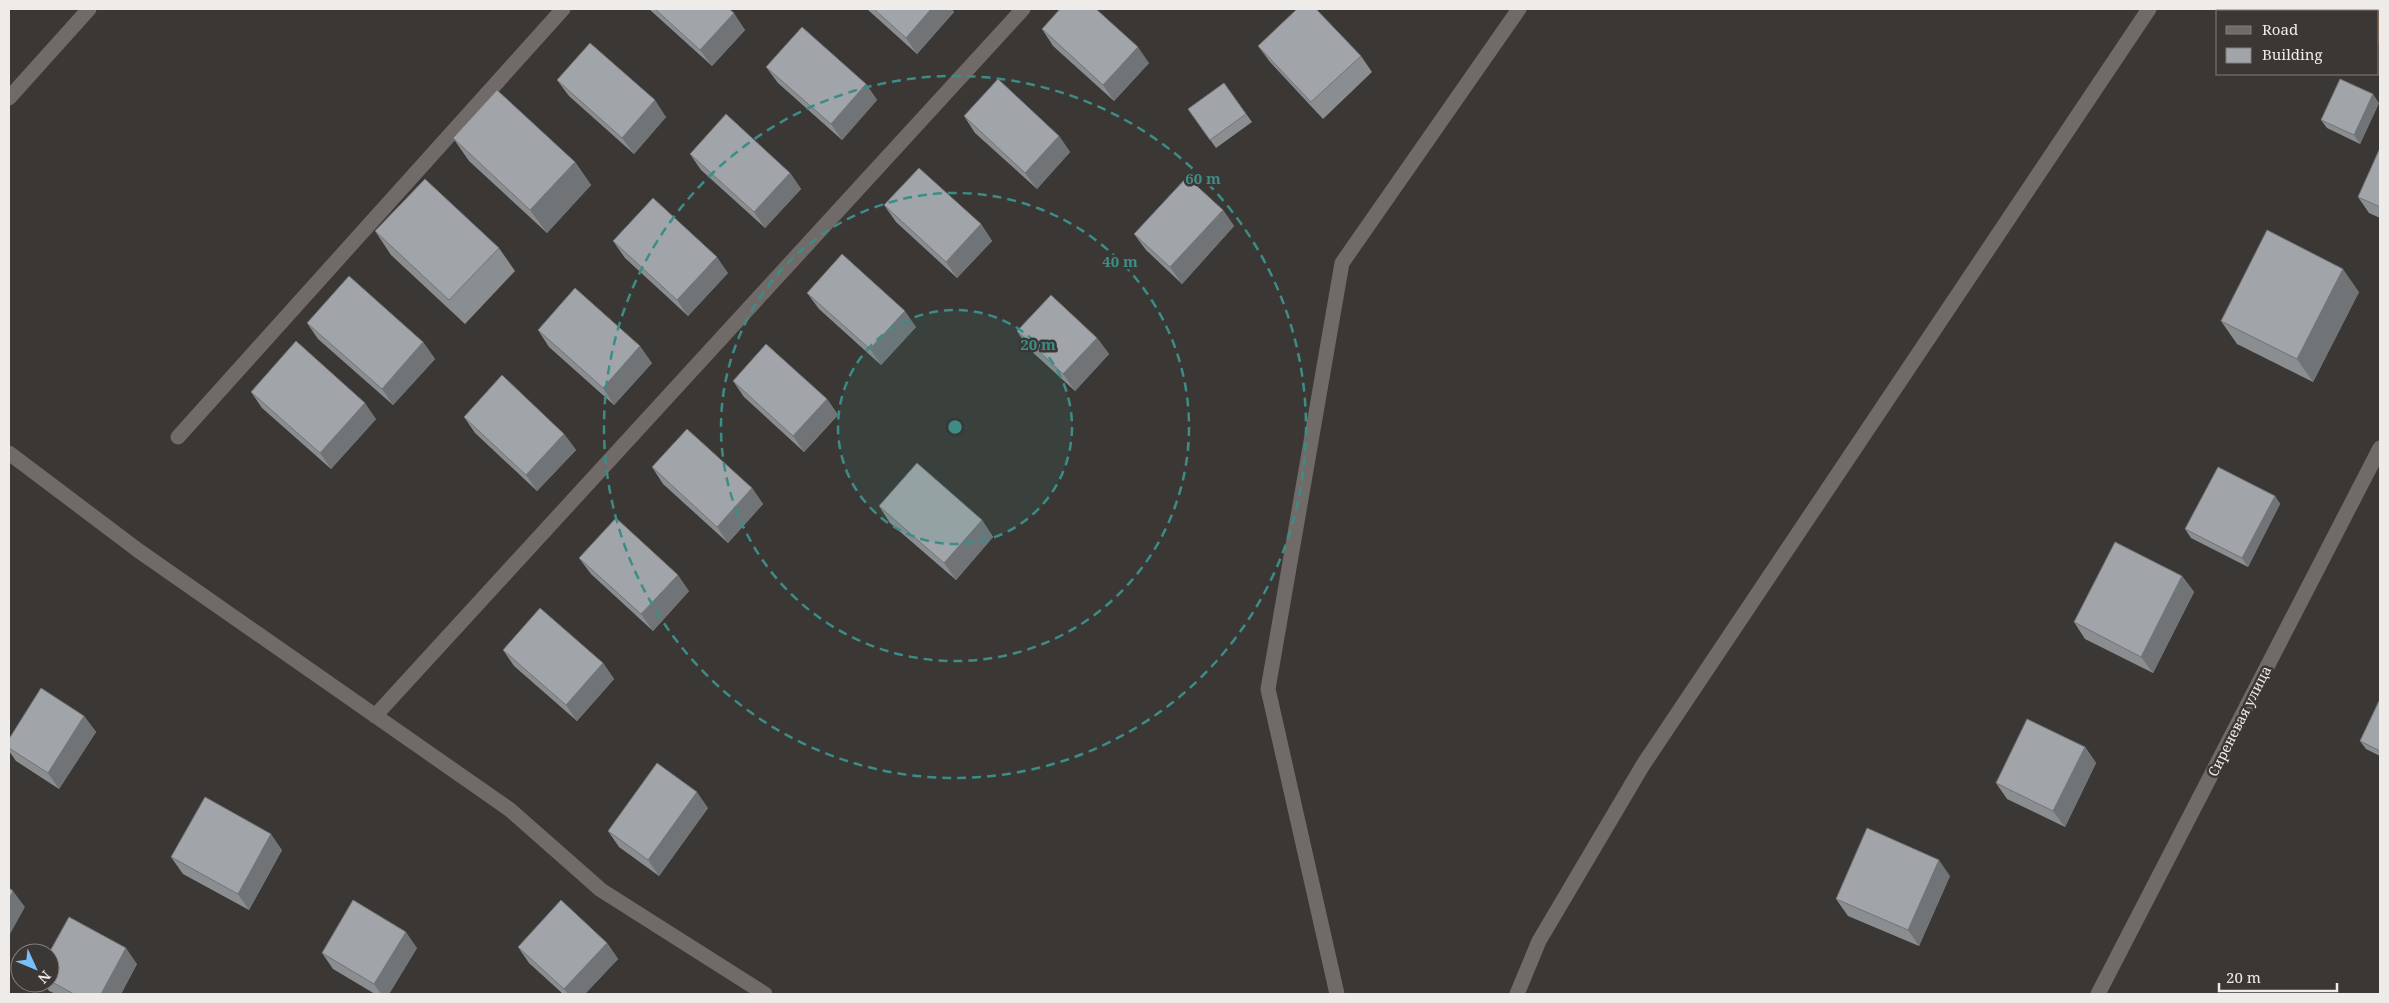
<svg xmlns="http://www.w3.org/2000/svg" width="2389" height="1003" font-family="'Noto Serif',serif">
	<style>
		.green { fill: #7a4d2a }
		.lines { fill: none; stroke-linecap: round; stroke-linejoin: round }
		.lane { stroke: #706b68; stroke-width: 15 }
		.street { stroke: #706b68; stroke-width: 15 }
		.wall { fill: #8a8e91 }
		.shaded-wall { fill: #717476 }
		.building { fill: #a1a5a9; stroke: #717476 }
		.ring { fill: none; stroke: #3c8d87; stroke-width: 2.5; stroke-dasharray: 9 6 }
		.labels { text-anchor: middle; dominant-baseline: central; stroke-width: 5; stroke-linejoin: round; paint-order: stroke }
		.street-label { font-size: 14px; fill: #eeebe9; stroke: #3b3734 }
		.centre { fill: #3c8d87; stroke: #3b3734; stroke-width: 2.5 }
		.ring-label { font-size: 15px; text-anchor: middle; font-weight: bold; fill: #3c8d87; stroke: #3b3734; stroke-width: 5; stroke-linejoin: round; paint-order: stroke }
	</style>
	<rect width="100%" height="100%" fill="#3b3734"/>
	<!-- green -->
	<path class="green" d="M2298 9H2380V45L2378 44V11H2296Z"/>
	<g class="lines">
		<!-- lane -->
		<path class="lane" d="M1337 994 1268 689 1342 263 1519 9"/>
		<!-- street -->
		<path class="street" d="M9 98 89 9
			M178 437 563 9
			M9 453 139 551 509 809 601 890 765 994
			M375 716 1023 9
			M1517 994 1539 941 1643 765 2149 9
			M2098 994 2380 448"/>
	</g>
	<!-- wall -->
	<path class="wall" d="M649 9H729L745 30 712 66Z
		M867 9H952L954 12 917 54Z
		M1042 29 1149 63 1114 101 1053 46Z
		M1258 46 1361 56 1372 72 1323 119 1270 62Z
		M766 67 866 84 877 100 842 140 778 83Z
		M557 80 666 117 634 154 569 96Z
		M1224 83 1252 122 1216 148 1188 109Z
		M2379 103 2360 144 2327 128 2321 120Z
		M964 116 1059 136 1070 152 1037 189 975 133Z
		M453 138 575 162 591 185 547 233 469 161Z
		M2380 148V218L2369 213 2358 197Z
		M690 154 790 173 801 189 765 228 701 170Z
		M884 205 981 224 992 241 957 278 896 222Z
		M1223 210 1234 226 1182 284 1146 250 1134 234Z
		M375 231 499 248 515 271 465 324 391 255Z
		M613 241 728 273 688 316 625 258Z
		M2359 292 2313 382 2237 344 2221 321Z
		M807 293 916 327 881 365 819 309Z
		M307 323 423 342 435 359 393 405 318 339Z
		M538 330 652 363 614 405 549 347Z
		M1017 331 1097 338 1109 354 1075 391 1028 348Z
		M733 381 827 399 838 415 804 452 744 397Z
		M251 392 376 419 331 469 262 408Z
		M464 417 564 434 576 450 537 491 475 433Z
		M652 467 752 488 763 504 728 543 663 484Z
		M2275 496 2280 504 2248 567 2191 538 2185 529Z
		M879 506 982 520 993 537 956 580 890 523Z
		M579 558 689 591 653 631 591 574Z
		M2182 576 2194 592 2153 673 2085 639 2074 622Z
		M503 650 603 663 614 679 577 721 514 666Z
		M2380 699V756L2366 749 2360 741Z
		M84 716 96 732 59 789 16 761 9 751V739Z
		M2085 747 2096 763 2065 827 2007 799 1996 783Z
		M708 808 659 876 619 847 608 831Z
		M282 850 249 910 183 874 171 857Z
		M1950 876 1919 946 1848 916 1836 899Z
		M607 943 618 959 585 994H563L529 963 518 947Z
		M417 948 389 994H375L333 969 322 953Z
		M50 953 137 964 121 994H56L49 991 44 983H50Z"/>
	<!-- shaded-wall -->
	<path class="shaded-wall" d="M931 9H952L954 12 917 54 906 38Z
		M734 13 745 30 712 66 700 50Z
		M1138 47 1149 63 1114 101 1103 85Z
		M866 84 877 100 842 140 831 124Z
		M2373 94 2379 103 2360 144 2354 135Z
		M655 100 666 117 634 154 622 138Z
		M1059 136 1070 152 1037 189 1025 173Z
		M575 162 591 185 547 233 530 210Z
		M790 173 801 189 765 228 754 212Z
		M1223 210 1234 226 1182 284 1170 267Z
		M981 224 992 241 957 278 946 262Z
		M717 257 728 273 688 316 677 300Z
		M2343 269 2359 292 2313 382 2297 359Z
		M905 311 916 327 881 365 870 349Z
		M1097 338 1109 354 1075 391 1063 374Z
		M423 342 435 359 393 405 382 389Z
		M640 346 652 363 614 405 603 388Z
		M827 399 838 415 804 452 793 436Z
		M365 403 376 419 331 469 320 453Z
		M564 434 576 450 537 491 526 475Z
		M752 488 763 504 728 543 717 527Z
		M2275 496 2280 504 2248 567 2242 558Z
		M982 520 993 537 956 580 944 563Z
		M678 575 689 591 653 631 641 614Z
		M2182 576 2194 592 2153 673 2141 657Z
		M603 663 614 679 577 721 566 705Z
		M84 716 96 732 59 789 48 773Z
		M2085 747 2096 763 2065 827 2053 811Z
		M697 792 708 808 659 876 648 860Z
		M271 834 282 850 249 910 238 894Z
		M1939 860 1950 876 1919 946 1908 930Z
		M13 891 25 907 9 936V899Z
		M406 932 417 948 389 994H381L374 984Z
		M607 943 618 959 585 994H568L564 989Z
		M126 948 137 964 121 994H101Z"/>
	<!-- building -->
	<path class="building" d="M655 9H729L734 13 700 50Z
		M874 9H931L906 38Z
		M1060 9H1096L1138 47 1103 85 1042 29Z
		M1297 9H1316L1361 56 1311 102 1258 46Z
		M802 27 866 84 831 124 766 67Z
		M590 43 655 100 622 138 557 80Z
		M998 79 1059 136 1025 173 964 116Z
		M2340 79 2373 94 2354 135 2321 120Z
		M1224 83 1246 114 1210 140 1188 109Z
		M497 90 575 162 530 210 453 138Z
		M726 114 790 173 754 212 690 154Z
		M2380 148V207L2358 197Z
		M919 168 981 224 946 262 884 205Z
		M1187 177 1223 210 1170 267 1134 234Z
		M425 179 499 248 449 300 375 231Z
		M653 198 717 257 677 300 613 241Z
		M2267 230 2343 269 2297 359 2221 321Z
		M842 254 905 311 870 349 807 293Z
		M349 276 423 342 382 389 307 323Z
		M575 288 640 346 603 388 538 330Z
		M1051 295 1097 338 1063 374 1017 331Z
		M296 341 365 403 320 453 251 392Z
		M766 344 827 399 793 436 733 381Z
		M502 375 564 434 526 475 464 417Z
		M687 429 752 488 717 527 652 467Z
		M917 463 982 520 944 563 879 506Z
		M2218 467 2275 496 2242 558 2185 529Z
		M616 518 678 575 641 614 579 558Z
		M2115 542 2182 576 2141 657 2074 622Z
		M540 608 603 663 566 705 503 650Z
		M41 688 84 716 48 773 9 748V739Z
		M2380 699V751L2360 741Z
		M2027 719 2085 747 2053 811 1996 783Z
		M657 763 697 792 648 860 608 831Z
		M205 797 271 834 238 894 171 857Z
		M1867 828 1939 860 1908 930 1836 899Z
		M9 888 13 891 9 899Z
		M353 900 406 932 374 984 322 953Z
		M561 900 607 943 564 989 518 947Z
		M69 917 126 948 101 994H74L50 981V953H49Z"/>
	<!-- distance rings -->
	<circle cx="955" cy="427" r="117" fill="#3c8d87" fill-opacity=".12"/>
	<g class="ring">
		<circle cx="955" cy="427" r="117"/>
		<circle cx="955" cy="427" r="234"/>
		<circle cx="955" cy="427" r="351"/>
	</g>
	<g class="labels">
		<!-- street labels -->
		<g class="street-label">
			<text transform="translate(2239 721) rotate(-63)">Сиреневая улица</text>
		</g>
	</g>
	<circle cx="955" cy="427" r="8" class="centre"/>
	<g class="ring-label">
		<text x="1203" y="184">60 m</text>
		<text x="1120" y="267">40 m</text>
		<text x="1038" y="350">20 m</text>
	</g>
	<!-- border -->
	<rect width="2389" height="1003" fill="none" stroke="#eeebe9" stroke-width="20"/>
	<!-- legend -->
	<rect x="2216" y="10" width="162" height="65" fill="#3b3734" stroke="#837f7c"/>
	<rect x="2226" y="26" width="25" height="8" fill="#706b68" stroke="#837f7c"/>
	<text x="2262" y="35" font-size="15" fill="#eeebe9">Road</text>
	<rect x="2226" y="48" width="25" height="15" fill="#a1a5a9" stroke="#837f7c"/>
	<text x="2262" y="60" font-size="15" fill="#eeebe9">Building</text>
	<!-- north arrow -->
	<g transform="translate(35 968) rotate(134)"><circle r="24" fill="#3b3734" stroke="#837f7c"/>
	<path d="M0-4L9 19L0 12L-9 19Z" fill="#7abff8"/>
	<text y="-8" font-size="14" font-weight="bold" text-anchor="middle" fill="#eeebe9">N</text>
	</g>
	<!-- scale -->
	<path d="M2219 983v8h118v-8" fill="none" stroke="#eeebe9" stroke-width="2.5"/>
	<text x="2226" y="983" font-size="15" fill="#eeebe9" stroke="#3b3734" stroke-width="4" paint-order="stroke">20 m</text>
</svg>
